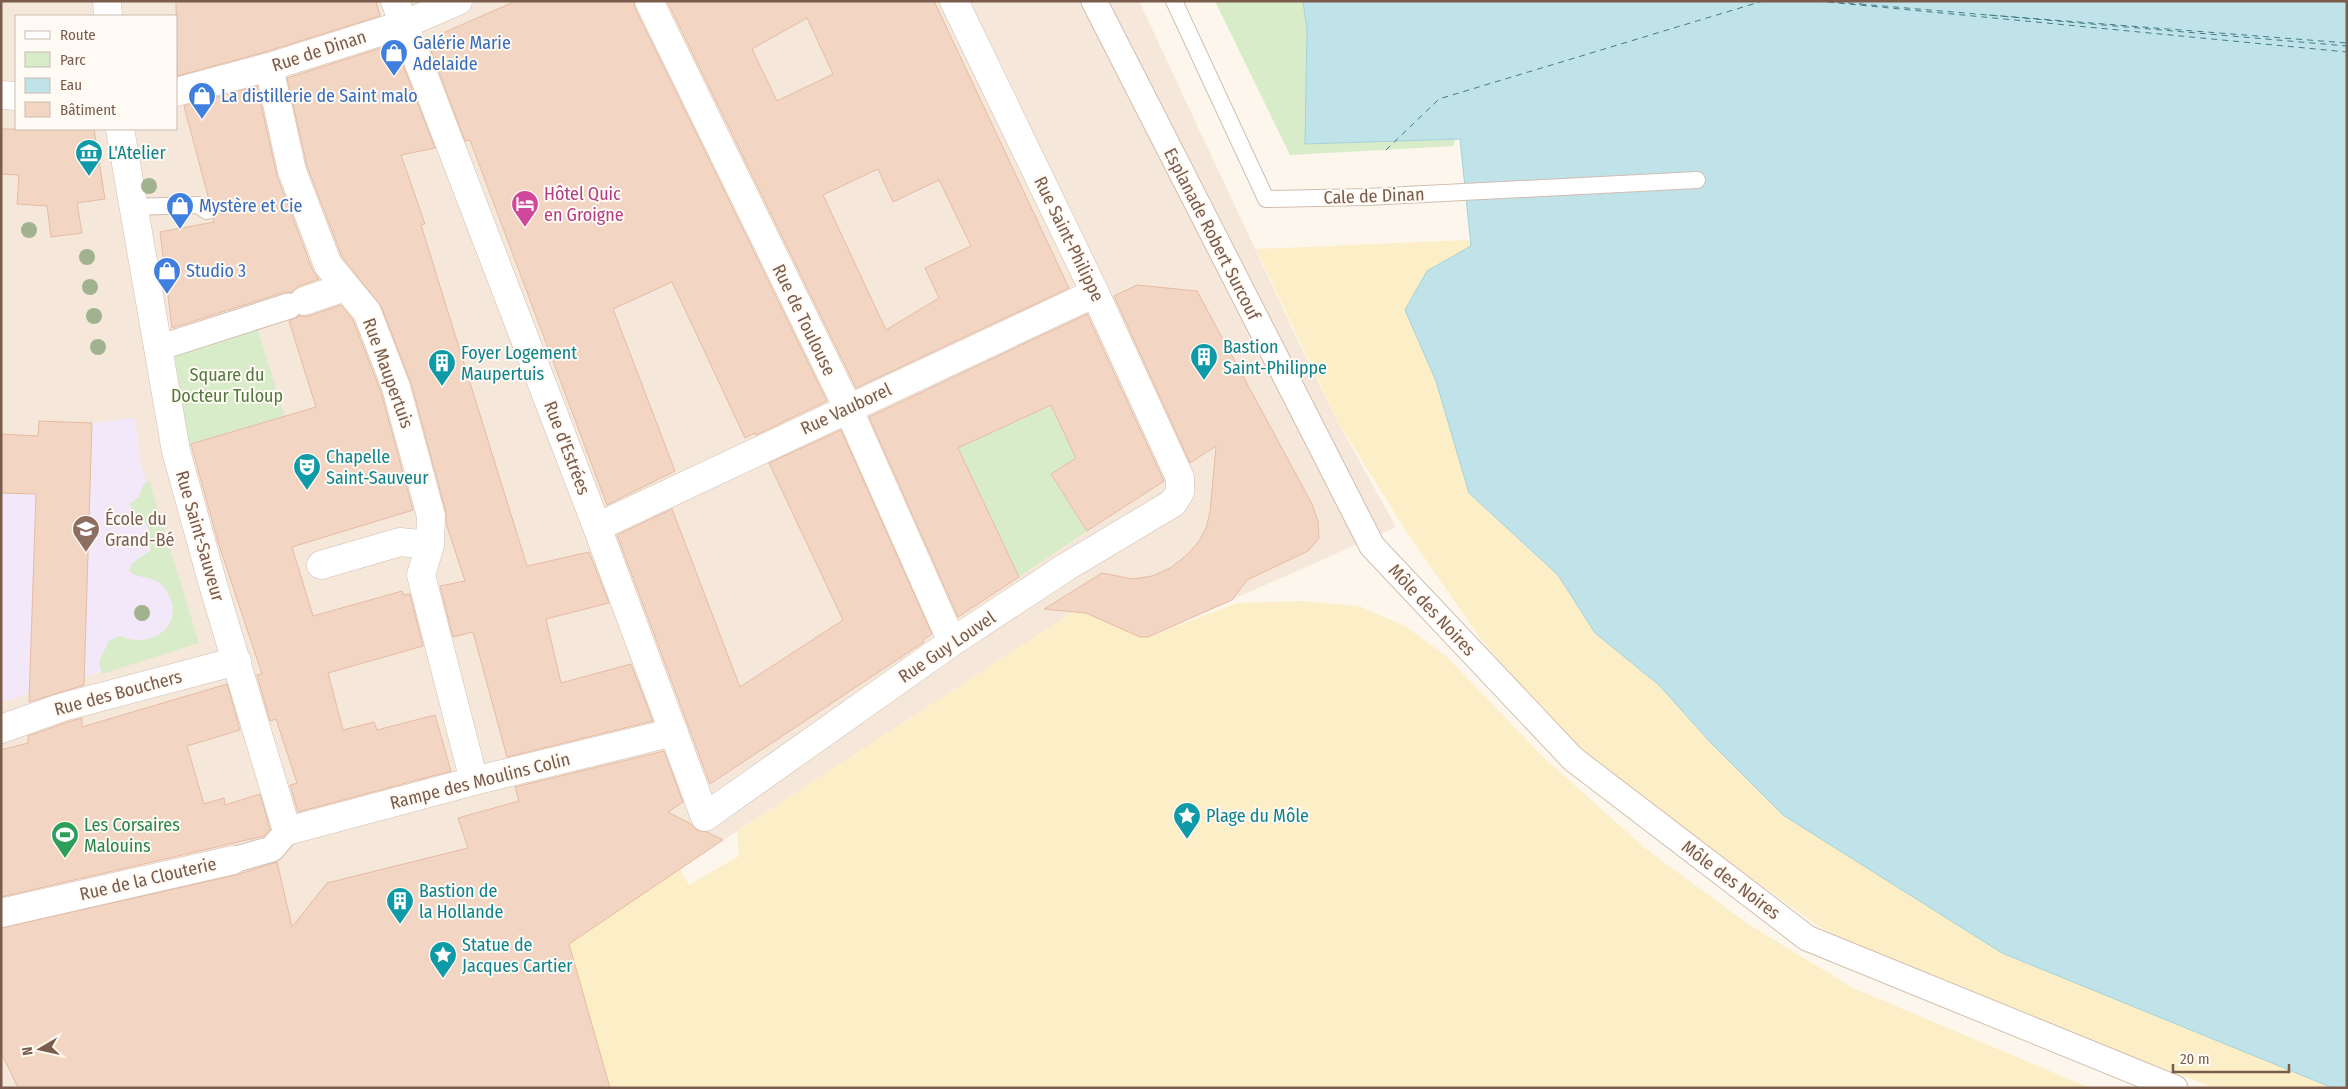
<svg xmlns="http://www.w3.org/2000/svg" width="2348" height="1089" font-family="'Fira Sans Condensed',sans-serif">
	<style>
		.residential { fill: #f5e8da; fill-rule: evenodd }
		.education { fill: #f3e8fa }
		.green { fill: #d8ecc9 }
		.sand { fill: #fcefc7 }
		.water { fill: #bfe3e8; stroke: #a5d3da }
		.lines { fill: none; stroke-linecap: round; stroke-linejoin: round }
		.ferry { stroke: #437c86; stroke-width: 1; stroke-dasharray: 6 5; stroke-linecap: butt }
		.building { fill: #f3d5c3; stroke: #e6bba3; fill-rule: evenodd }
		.service-casing { stroke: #d1beb0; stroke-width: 18 }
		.pedestrian-casing { stroke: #d1beb0; stroke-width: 27 }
		.minor-casing { stroke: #d1beb0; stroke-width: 29 }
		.service { stroke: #fff; stroke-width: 16 }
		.pedestrian { stroke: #fff; stroke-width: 25 }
		.minor { stroke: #fff; stroke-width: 28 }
		.tree { fill: #a0b28e }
		.labels { text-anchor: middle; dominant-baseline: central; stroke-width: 4; stroke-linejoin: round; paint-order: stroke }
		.shop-label { font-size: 18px; fill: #366cbe; stroke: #fffaf3; text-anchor: start }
		.street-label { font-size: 18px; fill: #7a5c4d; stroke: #fffaf3 }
		.culture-label { font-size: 18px; fill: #0d838f; stroke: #fffaf3; text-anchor: start }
		.hotel-label { font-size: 18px; fill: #b23c85; stroke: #fffaf3; text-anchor: start }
		.park-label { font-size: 18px; fill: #537a41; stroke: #fffaf3 }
		.education-label { font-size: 18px; fill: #785e54; stroke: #fffaf3; text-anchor: start }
		.leisure-label { font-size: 18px; fill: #27864d; stroke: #fffaf3; text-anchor: start }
	</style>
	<rect width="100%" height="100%" fill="#fdf6ec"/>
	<!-- residential -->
	<path class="residential" d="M1 1H1139L1302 349 1339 424 1396 527 1148 637 1073 612 722 841 570 943 610 1088H1ZM16 16H176V129H16Z"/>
	<!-- education -->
	<path class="education" d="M135 418 141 464 199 642 1 702V434L38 436 39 421 92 423Z"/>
	<!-- green -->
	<path class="green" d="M1215 1H1483L1462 72 1454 146 1290 155Z
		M257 328 285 417 190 445 184 423 175 354Z
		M1051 405 1076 458 1051 474 1087 531 1019 577 958 448Z
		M149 480 199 643 102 674 99 661 109 641 120 636C156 651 190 620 163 586 154 575 139 580 129 571L132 563 150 551C153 520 142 524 129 504L139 497 143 485Z"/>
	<!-- sand -->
	<path class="sand" d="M1698 230 2347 1088H2215L1931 980 1821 928 1642 800 1578 745 1527 693 1480 638 1408 534 1339 424 1256 249Z
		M1300 601 1359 606 1405 626 1446 656 1541 755 1646 849 1748 924 1853 988 2090 1088H610L569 944 680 869 689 885 739 856 737 831 1073 612 1086 613 1148 637 1237 603Z"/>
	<!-- water -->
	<path class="water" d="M1303 1H2347V1088H2333L2002 953 1783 815 1711 743 1659 685 1595 633 1558 575 1469 493 1436 381 1405 310 1427 271 1471 246 1460 139 1305 144 1307 30Z"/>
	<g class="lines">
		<!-- ferry -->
		<path class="ferry" d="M1817 1 2347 52
			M1837 2 1861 4
			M1860 4 2347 46
			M1989 15 2347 43
			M1386 150 1439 99 1763 1"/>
	</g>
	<!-- building -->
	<path class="building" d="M176 1H376L380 16 265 52 177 76Z
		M516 1H634L635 8 827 401 756 435 755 433 745 438 672 282 613 309 675 471 607 505 470 140 465 141 427 40Z
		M667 1H934L1069 288 856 388ZM807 18 833 74 777 101 752 49ZM878 169 893 202 939 180 971 246 925 268 939 298 886 330 823 195Z
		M387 46 390 56 398 52 435 148 401 155 425 224 421 225 527 566 589 552 609 603 546 619 561 683 631 664 653 721 507 757 473 632 453 637 440 586 465 581 446 523V512L411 383 381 306 342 257 307 166 287 78Z
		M257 86 277 176 313 271 319 279 299 286 292 292H285L172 328 160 232 214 222 213 218 217 211 216 206 209 200 184 106Z
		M1 129H94L105 199 77 203 82 233 51 237 47 206 17 204 19 175 1 174Z
		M1137 285 1197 291 1312 504 1318 521 1319 538 1308 551 1247 580 1232 600 1148 637H1140L1086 613 1044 609 1102 573 1133 579 1152 576 1170 568 1187 555 1199 541 1206 528 1210 512 1216 446 1190 463 1114 296Z
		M341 305 353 320 381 392 413 510 292 547 313 616 402 591 404 595 410 594 423 646 328 673 343 730 374 722 377 730 435 715 451 771 298 812 290 785 297 783 276 719 270 721 257 675 262 674 218 542 191 444 316 407 289 321 300 316H309Z
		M1087 314 1164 481 1087 531 1051 474 1076 458 1051 405 958 448 1019 577 958 617 869 417Z
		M39 421 92 423 84 685 29 702 36 494 1 493V434L38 436Z
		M841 430 932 634 923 640 924 642 710 784 617 535 672 509 740 687 843 620 769 463Z
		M227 684 240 730 187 746 204 804 224 798 225 805 260 794 270 829 264 836 1 897V750L28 743V736L68 722 82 718V727Z
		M664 751 683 802 668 812 691 824 697 830 707 832 723 840 569 944 610 1088H18L1 1052V928L236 875 277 862 292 927 327 883 468 848 458 818 519 801 515 787Z"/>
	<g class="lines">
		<defs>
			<path id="service" d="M1174 1 1266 199 1367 197 1697 180
				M133 207 198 205 207 211"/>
			<path id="pedestrian" d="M1094 1 1372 546 1573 759 1807 938 2175 1088
				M158 348 289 306
				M233 860 272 849 287 831"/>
			<path id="minor" d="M107 1 108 16
				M395 1 597 527 705 817 952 642 1066 567 1173 503 1180 492V478L1095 293 954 1
				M649 1 848 408 952 642
				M269 67 292 171 328 265 367 312 396 387 431 516 430 545 421 575 474 781
				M176 92 269 67 405 24 458 1
				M1 95 16 96
				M120 129 176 451 214 588 287 831 474 781 674 732
				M304 301 345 287
				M597 527 1095 293
				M321 565 400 542 430 545
				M1 729 63 707 237 661
				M1 913 233 860"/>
		</defs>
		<!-- service casing -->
		<use href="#service" class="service-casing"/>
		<!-- pedestrian casing -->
		<use href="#pedestrian" class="pedestrian-casing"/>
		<!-- minor casing -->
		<use href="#minor" class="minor-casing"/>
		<!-- service -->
		<use href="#service" class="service"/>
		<!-- pedestrian -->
		<use href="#pedestrian" class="pedestrian"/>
		<!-- minor -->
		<use href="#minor" class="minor"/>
	</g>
	<!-- trees -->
	<g class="tree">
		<circle cx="149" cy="186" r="8"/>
		<circle cx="29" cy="230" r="8"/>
		<circle cx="87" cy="257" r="8"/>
		<circle cx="90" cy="287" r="8"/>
		<circle cx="94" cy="316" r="8"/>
		<circle cx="98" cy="347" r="8"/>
		<circle cx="142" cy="613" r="8"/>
	</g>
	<!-- icons -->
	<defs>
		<symbol id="shop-pin" viewBox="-11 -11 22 30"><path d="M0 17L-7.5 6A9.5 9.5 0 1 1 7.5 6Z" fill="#3f7fe0" stroke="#fffaf3"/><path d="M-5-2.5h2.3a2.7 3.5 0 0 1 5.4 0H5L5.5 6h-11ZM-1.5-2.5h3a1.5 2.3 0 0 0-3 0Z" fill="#fff"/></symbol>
		<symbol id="museum-pin" viewBox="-11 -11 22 30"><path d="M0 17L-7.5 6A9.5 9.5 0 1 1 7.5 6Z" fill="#0f9aa8" stroke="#fffaf3"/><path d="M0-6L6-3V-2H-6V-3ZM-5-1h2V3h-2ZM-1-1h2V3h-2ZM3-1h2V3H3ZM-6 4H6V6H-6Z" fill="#fff"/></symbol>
		<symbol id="hotel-pin" viewBox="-11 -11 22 30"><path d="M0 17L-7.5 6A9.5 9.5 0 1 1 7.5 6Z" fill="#d1479c" stroke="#fffaf3"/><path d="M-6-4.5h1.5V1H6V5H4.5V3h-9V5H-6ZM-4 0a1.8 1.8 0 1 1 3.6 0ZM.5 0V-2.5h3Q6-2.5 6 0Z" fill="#fff"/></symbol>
		<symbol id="building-pin" viewBox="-11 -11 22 30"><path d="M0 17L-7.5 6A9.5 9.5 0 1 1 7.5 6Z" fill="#0f9aa8" stroke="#fffaf3"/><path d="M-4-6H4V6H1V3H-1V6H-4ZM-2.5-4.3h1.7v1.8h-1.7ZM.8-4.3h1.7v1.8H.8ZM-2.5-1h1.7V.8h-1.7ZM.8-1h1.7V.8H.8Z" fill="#fff"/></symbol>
		<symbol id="theatre-pin" viewBox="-11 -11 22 30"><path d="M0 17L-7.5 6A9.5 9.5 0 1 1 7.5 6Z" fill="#0f9aa8" stroke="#fffaf3"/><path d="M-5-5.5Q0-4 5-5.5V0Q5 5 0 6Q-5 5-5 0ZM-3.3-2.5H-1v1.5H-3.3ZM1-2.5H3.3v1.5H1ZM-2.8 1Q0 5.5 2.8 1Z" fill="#fff"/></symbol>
		<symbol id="school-pin" viewBox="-11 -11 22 30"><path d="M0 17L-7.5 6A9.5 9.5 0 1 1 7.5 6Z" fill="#8d6e63" stroke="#fffaf3"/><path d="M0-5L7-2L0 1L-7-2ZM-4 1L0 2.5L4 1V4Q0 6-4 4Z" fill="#fff"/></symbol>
		<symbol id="sight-pin" viewBox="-11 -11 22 30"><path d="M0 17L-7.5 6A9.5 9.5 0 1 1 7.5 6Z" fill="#0f9aa8" stroke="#fffaf3"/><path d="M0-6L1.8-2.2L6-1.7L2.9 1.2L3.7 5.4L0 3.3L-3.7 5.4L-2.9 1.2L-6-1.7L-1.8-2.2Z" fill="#fff"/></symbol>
		<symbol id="stadium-pin" viewBox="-11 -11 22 30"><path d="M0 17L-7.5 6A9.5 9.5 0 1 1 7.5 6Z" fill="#2e9e5b" stroke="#fffaf3"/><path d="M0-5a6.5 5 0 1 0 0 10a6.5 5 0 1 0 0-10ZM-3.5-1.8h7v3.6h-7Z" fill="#fff"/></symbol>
	</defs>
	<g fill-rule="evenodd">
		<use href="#shop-pin" x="378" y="37" width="32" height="43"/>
		<use href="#shop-pin" x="186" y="80" width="32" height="43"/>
		<use href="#museum-pin" x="73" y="137" width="32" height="43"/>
		<use href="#hotel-pin" x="509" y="188" width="32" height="43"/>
		<use href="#shop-pin" x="164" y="190" width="32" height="43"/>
		<use href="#shop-pin" x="151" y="255" width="32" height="43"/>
		<use href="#building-pin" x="1188" y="341" width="32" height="43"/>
		<use href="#building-pin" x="426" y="347" width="32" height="43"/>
		<use href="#theatre-pin" x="291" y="451" width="32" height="43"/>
		<use href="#school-pin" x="70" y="513" width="32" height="43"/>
		<use href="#sight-pin" x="1171" y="800" width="32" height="43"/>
		<use href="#stadium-pin" x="49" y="819" width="32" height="43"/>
		<use href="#building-pin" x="384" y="885" width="32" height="43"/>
		<use href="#sight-pin" x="427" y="939" width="32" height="43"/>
	</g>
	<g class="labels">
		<!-- shop labels -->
		<g class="shop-label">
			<text x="413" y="43">Galérie Marie<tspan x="413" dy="21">Adelaide</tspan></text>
			<text x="221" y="96">La distillerie de Saint malo</text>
			<text x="199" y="206">Mystère et Cie</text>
			<text x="186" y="271">Studio 3</text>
		</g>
		<!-- street labels -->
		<g class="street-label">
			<text transform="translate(319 51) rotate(-18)">Rue de Dinan</text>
			<text transform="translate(1374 196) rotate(-2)">Cale de Dinan</text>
			<text transform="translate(1212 234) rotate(63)">Esplanade Robert Surcouf</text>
			<text transform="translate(1069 239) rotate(64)">Rue Saint-Philippe</text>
			<text transform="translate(804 320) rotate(64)">Rue de Toulouse</text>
			<text transform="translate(388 373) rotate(70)">Rue Maupertuis</text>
			<text transform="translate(846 409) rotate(-25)">Rue Vauborel</text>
			<text transform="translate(567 448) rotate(69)">Rue d'Estrées</text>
			<text transform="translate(200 536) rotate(74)">Rue Saint-Sauveur</text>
			<text transform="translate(1432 610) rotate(47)">Môle des Noires</text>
			<text transform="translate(947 647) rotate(-34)">Rue Guy Louvel</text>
			<text transform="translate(118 693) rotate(-15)">Rue des Bouchers</text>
			<text transform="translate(480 781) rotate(-14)">Rampe des Moulins Colin</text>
			<text transform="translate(148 879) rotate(-13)">Rue de la Clouterie</text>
			<text transform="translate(1731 880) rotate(37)">Môle des Noires</text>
		</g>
		<!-- culture labels -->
		<g class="culture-label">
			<text x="108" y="153">L'Atelier</text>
			<text x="1223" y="347">Bastion<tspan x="1223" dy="21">Saint-Philippe</tspan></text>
			<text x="461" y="353">Foyer Logement<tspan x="461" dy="21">Maupertuis</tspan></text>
			<text x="326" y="457">Chapelle<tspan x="326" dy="21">Saint-Sauveur</tspan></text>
			<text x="1206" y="816">Plage du Môle</text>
			<text x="419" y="891">Bastion de<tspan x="419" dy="21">la Hollande</tspan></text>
			<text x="462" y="945">Statue de<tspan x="462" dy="21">Jacques Cartier</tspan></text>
		</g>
		<!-- hotel labels -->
		<g class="hotel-label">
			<text x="544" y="194">Hôtel Quic<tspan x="544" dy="21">en Groigne</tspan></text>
		</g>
		<!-- park labels -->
		<g class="park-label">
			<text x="227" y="375">Square du<tspan x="227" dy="21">Docteur Tuloup</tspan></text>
		</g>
		<!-- education labels -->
		<g class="education-label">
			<text x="105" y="519">École du<tspan x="105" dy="21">Grand-Bé</tspan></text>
		</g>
		<!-- leisure labels -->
		<g class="leisure-label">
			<text x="84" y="825">Les Corsaires<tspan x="84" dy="21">Malouins</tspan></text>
		</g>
	</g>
	<!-- border -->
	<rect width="2348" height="1089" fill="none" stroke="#7a5c4d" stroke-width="5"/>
	<!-- legend -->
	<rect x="15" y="15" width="162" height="115" fill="#fffaf3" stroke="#cabbb1"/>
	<rect x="25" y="31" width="25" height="8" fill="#ffffff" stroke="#cabbb1"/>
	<text x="60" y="40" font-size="15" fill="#7a5c4d">Route</text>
	<rect x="25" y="52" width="25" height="15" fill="#d8ecc9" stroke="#cabbb1"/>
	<text x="60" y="65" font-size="15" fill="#7a5c4d">Parc</text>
	<rect x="25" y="78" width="25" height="15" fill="#bfe3e8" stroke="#cabbb1"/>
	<text x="60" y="90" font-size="15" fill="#7a5c4d">Eau</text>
	<rect x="25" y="102" width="25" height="15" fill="#f3d5c3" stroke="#cabbb1"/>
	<text x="60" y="115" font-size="15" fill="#7a5c4d">Bâtiment</text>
	<!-- north arrow -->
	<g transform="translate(40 1049) rotate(261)" stroke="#fffaf3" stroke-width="4" paint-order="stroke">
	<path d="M0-4L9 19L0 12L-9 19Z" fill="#7a5c4d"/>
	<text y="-8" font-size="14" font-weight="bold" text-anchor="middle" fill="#7a5c4d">N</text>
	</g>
	<!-- scale -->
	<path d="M2173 1064v8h116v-8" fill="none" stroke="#7a5c4d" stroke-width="2.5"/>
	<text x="2180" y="1064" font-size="15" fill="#7a5c4d" stroke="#fffaf3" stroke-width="4" paint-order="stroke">20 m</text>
</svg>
